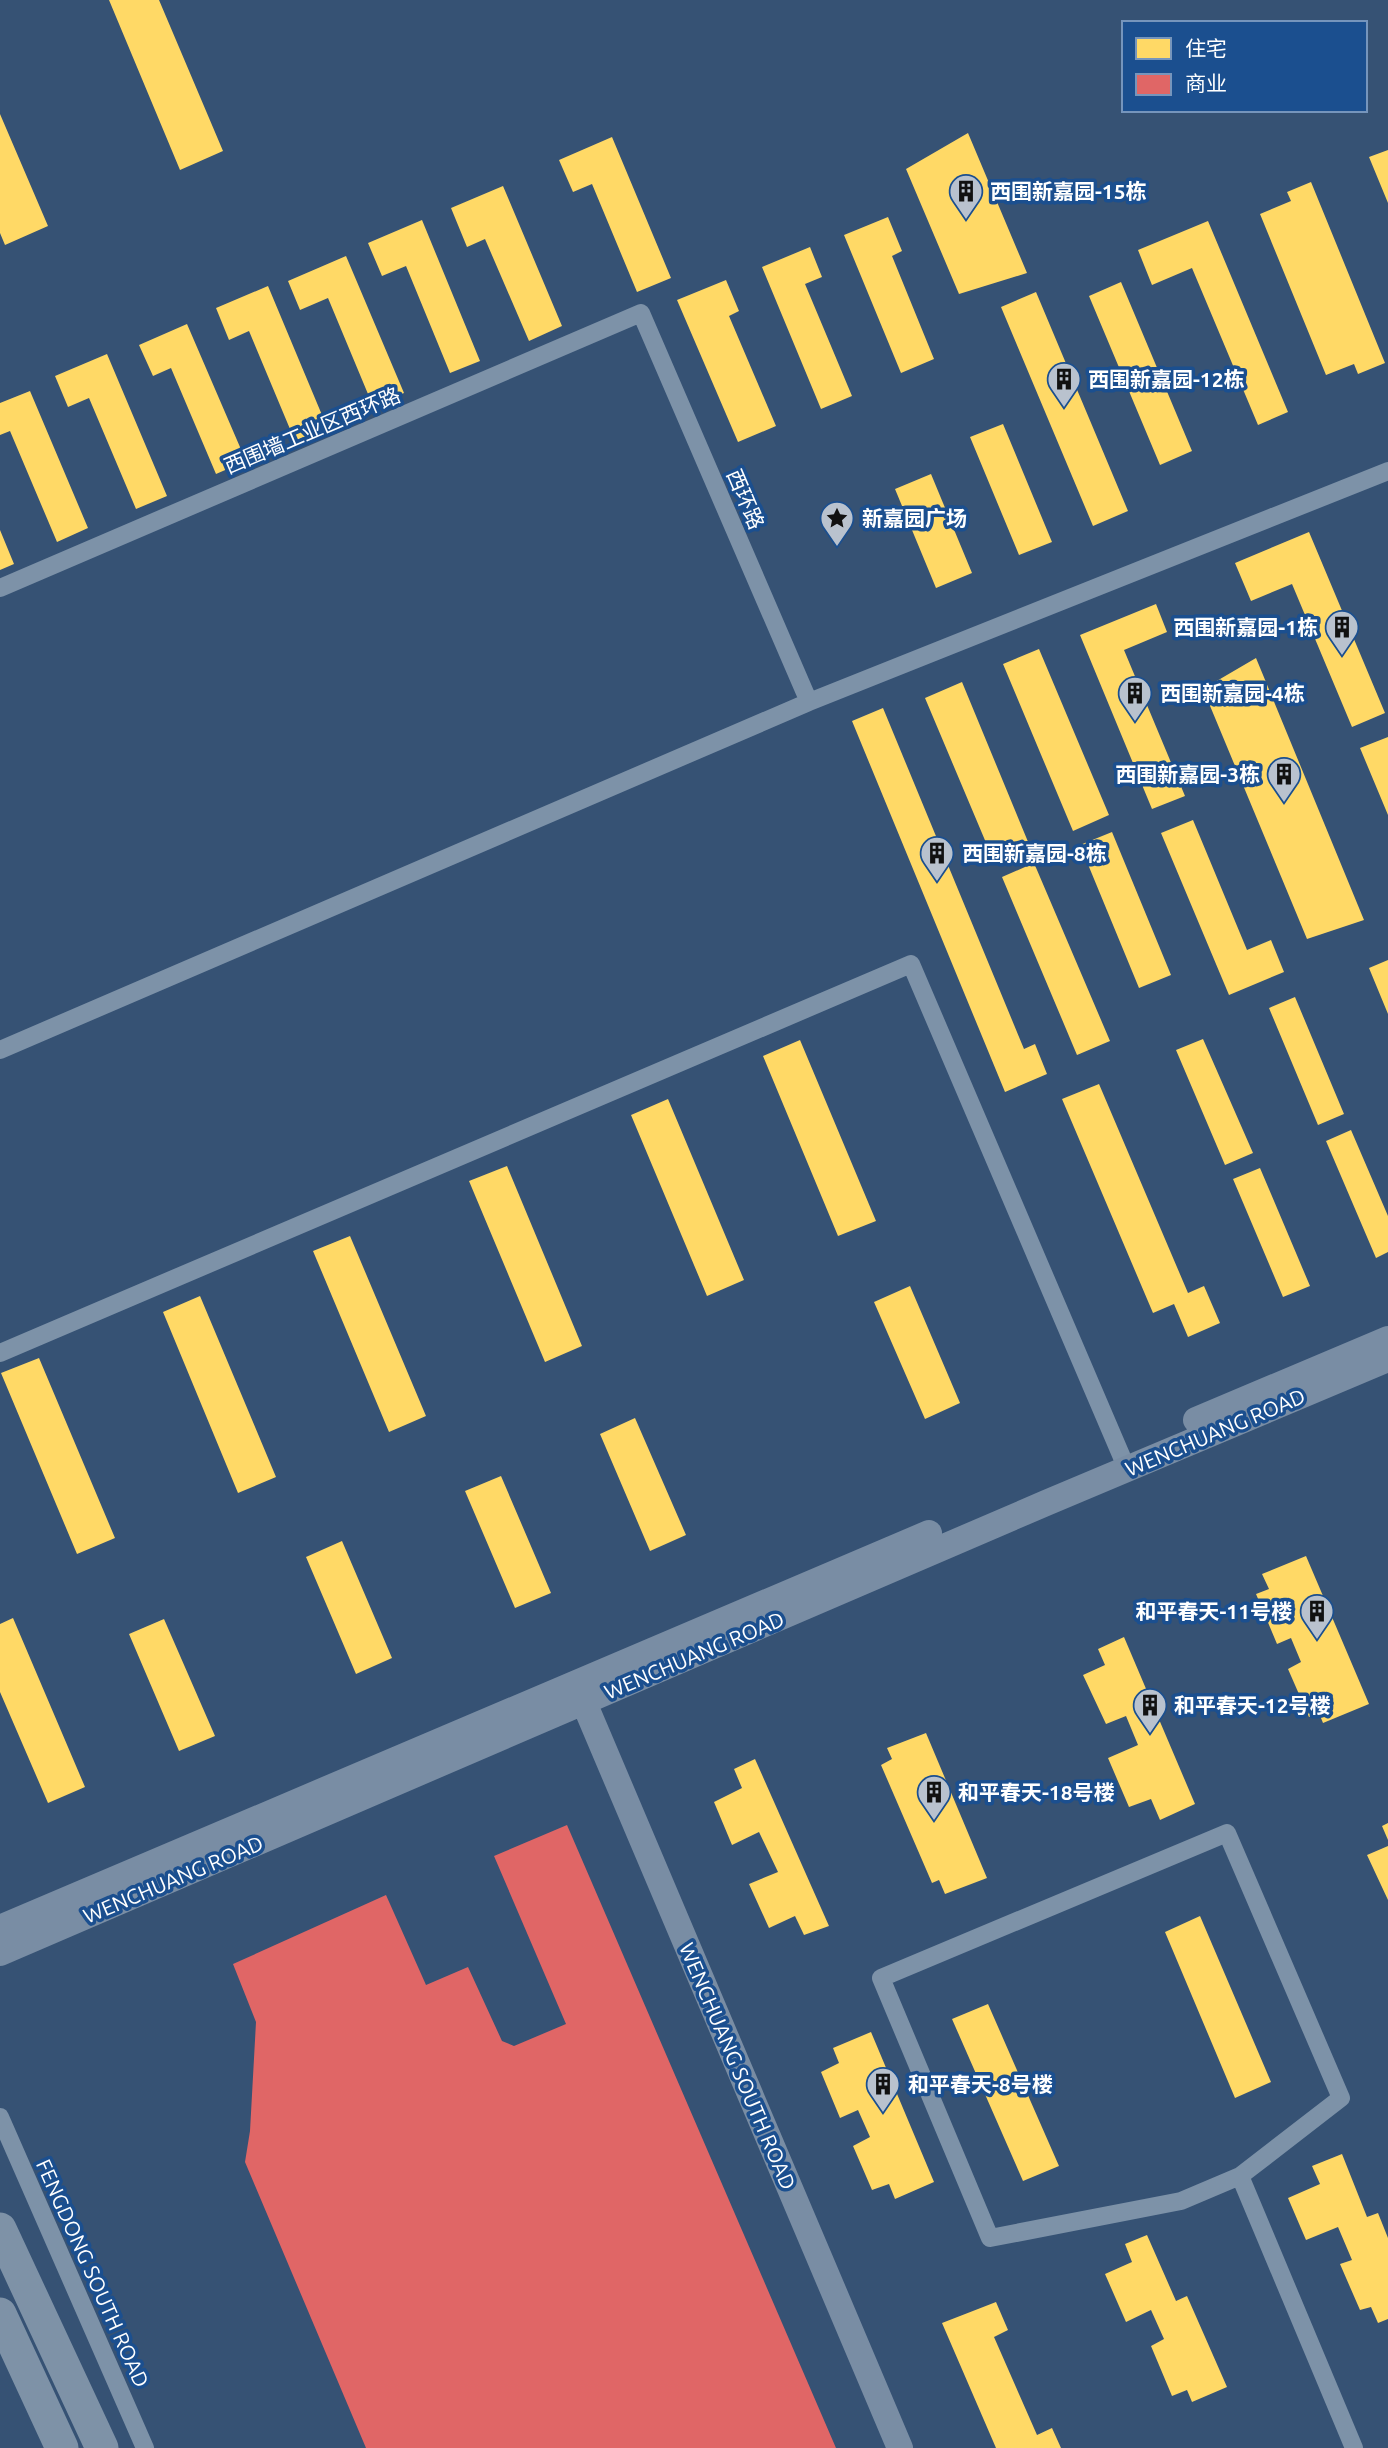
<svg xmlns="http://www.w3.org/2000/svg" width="1388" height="2448" font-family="Ubuntu,'Noto Sans SC',sans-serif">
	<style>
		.homes { fill: #ffd966 }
		.shops { fill: #e06666 }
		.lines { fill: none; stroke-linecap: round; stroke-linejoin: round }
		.street { stroke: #7d92a8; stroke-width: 18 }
		.secondary { stroke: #798da4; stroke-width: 26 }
		.highway { stroke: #7e92a7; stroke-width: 33 }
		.labels { text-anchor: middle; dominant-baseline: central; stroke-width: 7; stroke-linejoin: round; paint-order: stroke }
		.poi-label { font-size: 21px; font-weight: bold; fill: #fff; stroke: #1b4f8f; text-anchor: start }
		.street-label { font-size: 21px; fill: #fff; stroke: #1b4f8f }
	</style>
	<rect width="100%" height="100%" fill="#365274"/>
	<!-- homes -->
	<path class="homes" d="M109 0H159L223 151 180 170Z
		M0 114 48 226 5 245 0 233Z
		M968 133 1027 273 959 294 906 169Z
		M612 137 671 278 637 292 592 184 573 192 559 160Z
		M1388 150V203L1369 157Z
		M1311 182 1385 363 1358 374 1354 364 1326 375 1260 214 1291 201 1287 192Z
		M503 186 562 326 529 341 485 239 467 247 451 208Z
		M888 217 902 251 892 256 934 359 901 373 844 235Z
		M422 220 480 361 450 373 406 266 382 276 368 243Z
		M1208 221 1288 412 1258 425 1192 268 1152 285 1138 250Z
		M810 247 822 277 805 284 852 396 821 409 762 267Z
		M346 256 404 393 373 406 328 298 300 310 288 281Z
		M726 280 739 311 729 316 776 426 738 442 677 300Z
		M1121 282 1192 451 1160 465 1089 296Z
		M268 286 327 427 295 441 249 331 229 340 216 308Z
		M1036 292 1128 511 1093 526 1001 307Z
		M187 324 246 461 216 474 171 368 153 376 139 345Z
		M107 354 167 496 136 509 89 398 68 407 55 376Z
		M30 391 88 528 57 542 10 431 0 435V403Z
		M1003 424 1052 542 1019 555 970 437Z
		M931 474 972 573 936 588 895 489Z
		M0 530 14 564 0 570Z
		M1309 532 1385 713 1352 727 1292 584 1251 601 1235 563Z
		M1156 604 1167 632 1124 650 1185 796 1152 809 1080 635Z
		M1039 649 1109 815 1073 831 1003 664Z
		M1256 658 1364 920 1307 939 1203 689Z
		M962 682 1031 849 995 864 925 698Z
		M883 708 1024 1049 1035 1044 1047 1074 1005 1092 852 721Z
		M1388 737V815L1360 748Z
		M1193 820 1247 950 1271 940 1284 972 1229 995 1161 833Z
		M1112 832 1171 975 1139 988 1080 845Z
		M1034 863 1110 1041 1077 1055 1002 877Z
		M1388 960V1014L1369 968Z
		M1295 997 1344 1114 1318 1125 1269 1008Z
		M1203 1039 1253 1153 1225 1165 1176 1050Z
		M800 1040 876 1221 838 1236 763 1056Z
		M1099 1084 1188 1293 1204 1286 1220 1323 1188 1337 1174 1304 1153 1313 1062 1099Z
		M668 1099 744 1280 707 1296 631 1115Z
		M1351 1130 1388 1216V1252L1376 1258 1326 1141Z
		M507 1166 582 1346 545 1362 469 1181Z
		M1260 1168 1310 1286 1283 1297 1233 1179Z
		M350 1236 426 1416 389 1432 313 1251Z
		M910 1286 960 1403 925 1419 874 1302Z
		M200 1296 276 1477 238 1493 163 1312Z
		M39 1358 115 1538 77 1554 1 1373Z
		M635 1418 686 1535 650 1551 600 1434Z
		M501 1476 551 1593 515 1608 465 1491Z
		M342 1541 392 1658 356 1674 306 1557Z
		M1306 1556 1369 1704 1323 1723 1319 1713 1309 1717 1288 1669 1301 1662 1291 1638 1277 1644 1256 1594 1269 1589 1262 1574Z
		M13 1618 85 1787 48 1803 0 1692V1624Z
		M164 1619 215 1736 179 1751 129 1634Z
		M1124 1637 1195 1804 1160 1820 1151 1799 1129 1807 1108 1758 1138 1745 1126 1716 1106 1724 1083 1675 1105 1665 1098 1649Z
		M926 1733 987 1878 945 1894 939 1880 932 1883 881 1765 892 1759 887 1748Z
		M755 1759 829 1926 804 1935 795 1916 769 1928 749 1884 778 1872 759 1832 732 1845 714 1802 742 1788 734 1769Z
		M1388 1823V1840L1382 1826Z
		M1388 1846V1900L1367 1855Z
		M1200 1916 1271 2082 1235 2098 1165 1932Z
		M988 2004 1059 2166 1023 2181 952 2019Z
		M871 2032 934 2182 895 2199 889 2184 872 2190 853 2146 870 2137 858 2110 840 2118 821 2072 839 2063 833 2048Z
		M1342 2154 1367 2217 1378 2213 1388 2238V2319L1378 2323 1371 2307 1360 2310 1340 2264 1352 2260 1338 2227 1306 2240 1288 2198 1320 2184 1312 2166Z
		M1147 2235 1176 2301 1187 2296 1227 2387 1192 2402 1187 2390 1172 2396 1151 2346 1164 2339 1151 2310 1126 2322 1105 2274 1132 2262 1125 2244Z
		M996 2302 1008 2330 994 2337 1037 2435 1052 2428 1061 2448H996L942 2323Z"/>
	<!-- shops -->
	<path class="shops" d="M567 1825 836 2448H366L245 2162 250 2131 256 2022 233 1964 386 1895 426 1985 468 1967 502 2041 514 2046 566 2024 494 1856Z"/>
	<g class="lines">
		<!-- street -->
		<path class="street" d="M0 588 641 313 809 702
			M0 1050 809 702 1388 471
			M0 1353 911 964 1127 1469
			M1227 1833 1341 2098 1240 2176 1181 2201 990 2238 881 1978Z
			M0 2117 145 2448
			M1240 2176 1354 2448"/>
		<!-- secondary -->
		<path class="secondary" d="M1196 1420 1388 1339
			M577 1686 900 2448
			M0 1928 929 1533
			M0 1953 1046 1503 1388 1359"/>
		<!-- highway -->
		<path class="highway" d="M0 2229 102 2448
			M0 2314 62 2448"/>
	</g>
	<!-- icons -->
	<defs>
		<symbol id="building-pin" viewBox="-11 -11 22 30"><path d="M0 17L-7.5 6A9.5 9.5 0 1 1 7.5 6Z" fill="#b9c2ce" stroke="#1b4f8f"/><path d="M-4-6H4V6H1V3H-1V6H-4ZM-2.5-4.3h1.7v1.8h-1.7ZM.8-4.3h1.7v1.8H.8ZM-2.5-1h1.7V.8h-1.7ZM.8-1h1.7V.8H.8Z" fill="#111"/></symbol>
		<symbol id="sight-pin" viewBox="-11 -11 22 30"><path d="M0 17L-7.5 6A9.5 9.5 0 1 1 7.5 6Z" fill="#b9c2ce" stroke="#1b4f8f"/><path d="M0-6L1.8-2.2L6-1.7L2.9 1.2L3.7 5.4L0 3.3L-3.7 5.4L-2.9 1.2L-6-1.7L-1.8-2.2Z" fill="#111"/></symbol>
	</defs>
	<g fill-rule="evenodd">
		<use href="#building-pin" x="947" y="172" width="38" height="52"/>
		<use href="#building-pin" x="1045" y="360" width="38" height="52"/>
		<use href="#sight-pin" x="818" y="499" width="38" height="52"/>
		<use href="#building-pin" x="1323" y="608" width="38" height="52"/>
		<use href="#building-pin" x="1116" y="674" width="38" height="52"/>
		<use href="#building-pin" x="1265" y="755" width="38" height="52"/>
		<use href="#building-pin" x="918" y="834" width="38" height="52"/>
		<use href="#building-pin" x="1298" y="1592" width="38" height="52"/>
		<use href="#building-pin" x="1131" y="1686" width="38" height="52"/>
		<use href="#building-pin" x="915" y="1773" width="38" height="52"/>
		<use href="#building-pin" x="864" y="2065" width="38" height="52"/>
	</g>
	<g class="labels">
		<!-- poi labels -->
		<g class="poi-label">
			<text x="990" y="191">西围新嘉园-15栋</text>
			<text x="1088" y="379">西围新嘉园-12栋</text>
			<text x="862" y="518">新嘉园广场</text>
			<text x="1318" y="627" text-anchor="end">西围新嘉园-1栋</text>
			<text x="1160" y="693">西围新嘉园-4栋</text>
			<text x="1260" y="774" text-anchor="end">西围新嘉园-3栋</text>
			<text x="962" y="853">西围新嘉园-8栋</text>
			<text x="1292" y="1611" text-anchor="end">和平春天-11号楼</text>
			<text x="1174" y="1705">和平春天-12号楼</text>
			<text x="958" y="1792">和平春天-18号楼</text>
			<text x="908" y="2084">和平春天-8号楼</text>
		</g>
		<!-- street labels -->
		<g class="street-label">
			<text transform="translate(312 430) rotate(-23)">西围墙工业区西环路</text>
			<text transform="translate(746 499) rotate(67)">西环路</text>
			<text transform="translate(1215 1432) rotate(-23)">WENCHUANG ROAD</text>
			<text transform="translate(694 1655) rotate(-23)">WENCHUANG ROAD</text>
			<text transform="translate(173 1879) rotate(-23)">WENCHUANG ROAD</text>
			<text transform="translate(738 2066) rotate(67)">WENCHUANG SOUTH ROAD</text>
			<text transform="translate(93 2273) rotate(66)">FENGDONG SOUTH ROAD</text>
		</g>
	</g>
	<!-- legend -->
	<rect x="1122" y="21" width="245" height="91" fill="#1b4f8f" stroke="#7695bc" stroke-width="2"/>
	<rect x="1136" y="38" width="35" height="21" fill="#ffd966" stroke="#7695bc" stroke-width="2"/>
	<text x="1185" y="56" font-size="21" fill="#ffffff">住宅</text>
	<rect x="1136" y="74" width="35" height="21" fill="#e06666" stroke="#7695bc" stroke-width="2"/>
	<text x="1185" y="91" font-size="21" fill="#ffffff">商业</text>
</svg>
